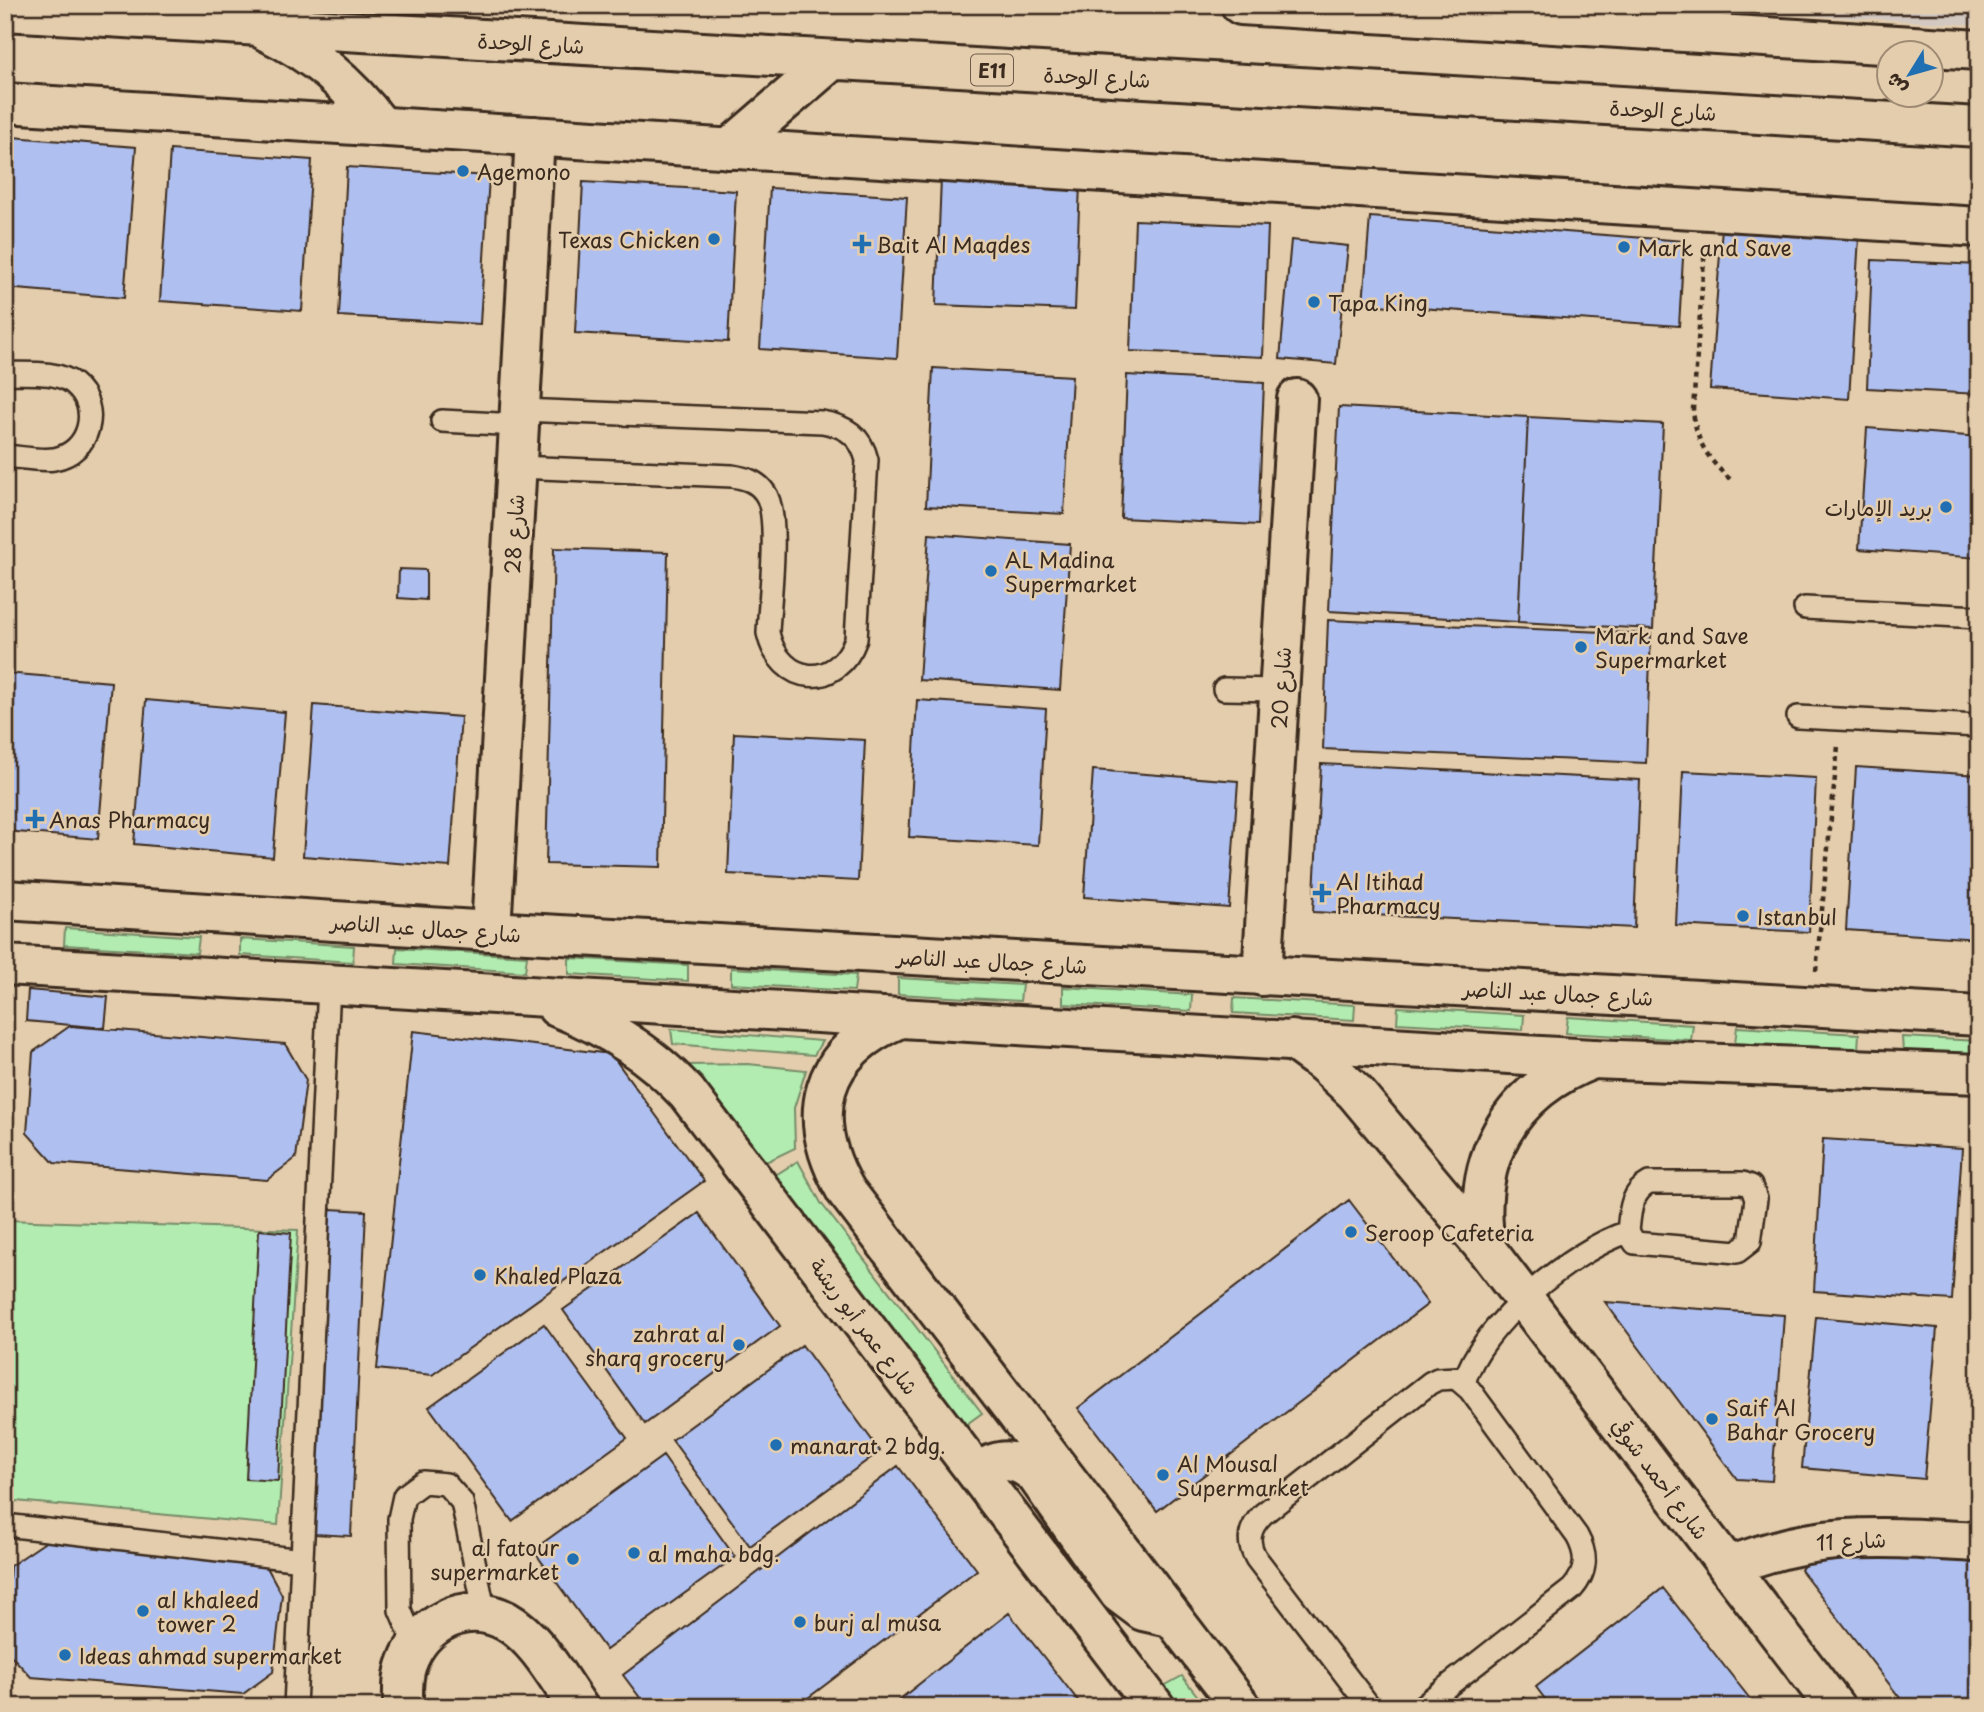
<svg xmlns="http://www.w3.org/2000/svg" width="1984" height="1712" font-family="'Playpen Sans','Playpen Sans Arabic',sans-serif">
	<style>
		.built { fill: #d3c9c1 }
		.green { fill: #b2ecb0; stroke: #768b67; stroke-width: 2 }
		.building { fill: #afc0f0; stroke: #3b2a1e; stroke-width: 2 }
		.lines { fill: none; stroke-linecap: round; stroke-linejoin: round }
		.service-casing { stroke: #3b2a1e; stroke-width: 26 }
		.minor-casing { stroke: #3b2a1e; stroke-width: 44 }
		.tertiary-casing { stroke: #3b2a1e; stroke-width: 44 }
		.motorway-casing { stroke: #3b2a1e; stroke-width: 44 }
		.path { stroke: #3b2a1e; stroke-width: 4.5; stroke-dasharray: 5 5; stroke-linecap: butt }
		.service { stroke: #e3cdad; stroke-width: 21 }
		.minor { stroke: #e3cdad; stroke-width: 38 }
		.tertiary { stroke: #e3cdad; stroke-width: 38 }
		.motorway { stroke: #e3cdad; stroke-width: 38 }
		.poi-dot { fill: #1f6fb2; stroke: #e3cdad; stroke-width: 2.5 }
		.labels { text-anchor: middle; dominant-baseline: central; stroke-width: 5; stroke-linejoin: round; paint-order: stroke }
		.shield { fill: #e3cdad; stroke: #6d5b49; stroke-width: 2 }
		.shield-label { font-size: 19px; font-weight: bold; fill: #3b2a1e }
		.street-label { font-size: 21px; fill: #3b2a1e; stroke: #e3cdad }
		.poi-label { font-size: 21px; fill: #3b2a1e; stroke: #e3cdad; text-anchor: start }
	</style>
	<rect width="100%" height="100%" fill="#e3cdad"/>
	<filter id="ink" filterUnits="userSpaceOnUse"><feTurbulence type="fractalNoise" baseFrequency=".0143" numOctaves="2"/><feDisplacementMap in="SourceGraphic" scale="14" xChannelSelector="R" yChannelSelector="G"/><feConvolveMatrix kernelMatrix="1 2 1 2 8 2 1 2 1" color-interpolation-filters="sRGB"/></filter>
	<g filter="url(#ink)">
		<!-- built -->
		<path class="built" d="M1640 5H1979V25L1856 18Z"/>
		<!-- green -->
		<path class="green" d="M65 928 199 937 197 953 64 945Z
			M240 939 354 946 353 962 240 955Z
			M397 948 527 956 525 972 396 964Z
			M569 958 688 965V981L569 974Z
			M731 968 856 975 854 991 731 984Z
			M898 978 1022 985 1020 1001 898 994Z
			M1063 987 1192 995 1191 1011 1063 1004Z
			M1234 998 1355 1005 1354 1020 1233 1013Z
			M1398 1007 1524 1015 1523 1030 1397 1023Z
			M1568 1017 1693 1025 1691 1040 1566 1033Z
			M1737 1027 1859 1034 1858 1050 1735 1043Z
			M671 1029 822 1041 814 1055 673 1044Z
			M1902 1037 1979 1041V1057L1903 1052Z
			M748 1064 806 1070 794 1108 795 1148 764 1163 689 1065Z
			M798 1161 821 1203 982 1413 964 1426 774 1176Z
			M5 1220 298 1230 278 1525 5 1500Z
			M1182 1676 1206 1707H1179L1164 1686Z"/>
		<!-- building -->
		<path class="building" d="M12 137 136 147 124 298 5 288V221Z
			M170 150 312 160 302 311 160 301Z
			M347 167 489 176 480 324 339 316Z
			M941 178 1080 184 1075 310 936 305Z
			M583 182 736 191 728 342 575 333Z
			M770 188 907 197 897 358 760 349Z
			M1370 217 1684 241 1679 326 1363 304Z
			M1135 220 1268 226 1263 357 1130 351Z
			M1722 227 1859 237 1849 399 1710 389Z
			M1291 240 1348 246 1336 364 1280 359Z
			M1872 260 1979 265V394L1867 388Z
			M933 368 1072 376 1064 514 926 506Z
			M1127 375 1264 383 1258 525 1121 518Z
			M1339 407 1528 417 1518 622 1329 611Z
			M1528 417 1663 424 1653 629 1518 622Z
			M1867 428 1979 437V558L1859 549Z
			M929 534 1070 544 1060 690 919 680Z
			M554 548 668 552 661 867 546 864Z
			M399 569 426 570V600L398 598Z
			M1328 620 1651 634 1646 763 1323 749Z
			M5 673 111 682 98 839 5 831Z
			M146 700 285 712 273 857 134 844Z
			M917 700 1046 709 1038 845 909 837Z
			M314 705 461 717 450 867 303 856Z
			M734 733 865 740 858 881 728 874Z
			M1321 764 1640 780 1634 928 1313 912Z
			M1856 767 1979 775V939L1846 930Z
			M1093 770 1238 781 1229 908 1084 897Z
			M1683 771 1816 778 1809 932 1676 925Z
			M28 990 108 997 105 1028 26 1021Z
			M70 1026 285 1044 306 1080 296 1158 267 1180 54 1163 27 1133 33 1052Z
			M413 1031 611 1054 704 1181 432 1375 377 1369Z
			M1823 1139 1962 1148 1952 1300 1814 1291Z
			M1349 1200 1428 1304 1157 1511 1078 1408Z
			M330 1209 366 1211 351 1536 314 1534Z
			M699 1213 780 1326 645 1424 563 1310Z
			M259 1230 291 1233 278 1481 246 1479Z
			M1979 1257V1304H1975Z
			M1605 1302 1784 1315 1772 1481 1737 1479Z
			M1816 1317 1937 1328 1924 1479 1802 1468Z
			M544 1324 627 1438 512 1521 429 1407Z
			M802 1345 880 1451 750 1546 672 1440Z
			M663 1456 735 1557 606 1650 533 1550Z
			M898 1466 977 1570 796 1707H647L623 1675Z
			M47 1541 262 1558 282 1595 273 1672 243 1694 31 1677 5 1649 10 1566Z
			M1814 1549 1979 1561V1707H1907L1801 1570Z
			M1663 1588 1754 1704 1750 1707H1551L1536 1687Z
			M1009 1613 1083 1707H890Z
			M1523 1697 1530 1707H1510Z"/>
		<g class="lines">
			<defs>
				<path id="service" d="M5 373C26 374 57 370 74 384 102 407 90 453 54 459 39 461 20 457 5 456
					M442 421 519 425
					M517 467 732 476C745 478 757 481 765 493 781 515 769 602 768 633 780 686 837 691 856 639L867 460C861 436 846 426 822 422L520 410
					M1805 608 1979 617
					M1224 689 1279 690
					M1798 717 1979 726
					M1649 1183H1743L1751 1186 1756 1199 1750 1242 1737 1252 1635 1243 1628 1232C1630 1213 1630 1193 1649 1183Z
					M1464 1383C1480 1325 1572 1250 1628 1232
					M5 1525 302 1560
					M415 1645 400 1610 399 1519 404 1496 423 1482 446 1484 462 1502 485 1614
					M295 1707 329 985
					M1370 1707 1256 1558C1246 1541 1249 1528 1263 1514L1430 1383 1438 1379 1456 1378 1470 1390 1577 1536C1588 1556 1587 1572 1572 1589L1421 1707"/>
				<path id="minor" d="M5 103 1979 227
					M491 931 535 136
					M1262 976 1297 399
					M1292 1040 1325 1064 1355 1092 1486 1249 1835 1707
					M1486 1249C1470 1160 1509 1091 1593 1059
					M1728 1567C1817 1530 1885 1537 1979 1542
					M403 1707C403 1693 402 1677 407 1664 421 1624 465 1599 506 1621 537 1638 558 1679 578 1707"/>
				<path id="tertiary" d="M5 900 491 931 1979 1016
					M5 965 1593 1059 1979 1074
					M557 1007C606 1026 651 1054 687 1093L1155 1707
					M900 1018C819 1052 803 1116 846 1191L1241 1707
					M978 1474C997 1457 1017 1457 1036 1475L1119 1593 1143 1611 1170 1617"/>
				<path id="motorway" d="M1241 5 1979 50
					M5 11 1979 127
					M266 31C314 54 349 84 381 126
					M729 149 832 60"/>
			</defs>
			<!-- service casing -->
			<use href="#service" class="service-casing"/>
			<!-- minor casing -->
			<use href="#minor" class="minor-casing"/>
			<!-- tertiary casing -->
			<use href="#tertiary" class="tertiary-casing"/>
			<!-- motorway casing -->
			<use href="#motorway" class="motorway-casing"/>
			<!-- path -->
			<path class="path" d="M1705 246 1693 409C1695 439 1707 459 1730 479
				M1816 971 1838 746"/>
			<!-- service -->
			<use href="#service" class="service"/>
			<!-- minor -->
			<use href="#minor" class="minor"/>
			<!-- tertiary -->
			<use href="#tertiary" class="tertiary"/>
			<!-- motorway -->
			<use href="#motorway" class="motorway"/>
		</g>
	</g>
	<!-- markers -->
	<g class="poi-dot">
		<circle cx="463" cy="171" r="7"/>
		<circle cx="714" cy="239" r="7"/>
		<path d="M858.5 233.5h7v7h7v7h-7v7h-7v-7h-7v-7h7z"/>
		<circle cx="1624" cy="247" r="7"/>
		<circle cx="1314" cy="302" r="7"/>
		<circle cx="1946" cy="507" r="7"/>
		<circle cx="991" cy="571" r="7"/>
		<circle cx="1581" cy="647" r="7"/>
		<path d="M31.5 808.5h7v7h7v7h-7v7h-7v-7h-7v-7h7z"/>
		<path d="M1318.5 882.5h7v7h7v7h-7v7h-7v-7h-7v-7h7z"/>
		<circle cx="1743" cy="916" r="7"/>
		<circle cx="1351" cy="1232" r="7"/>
		<circle cx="480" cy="1275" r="7"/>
		<circle cx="739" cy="1345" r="7"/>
		<circle cx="1712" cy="1419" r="7"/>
		<circle cx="776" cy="1445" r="7"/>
		<circle cx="1163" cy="1475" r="7"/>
		<circle cx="634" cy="1553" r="7"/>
		<circle cx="573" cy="1559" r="7"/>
		<circle cx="143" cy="1611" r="7"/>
		<circle cx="800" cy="1622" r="7"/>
		<circle cx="65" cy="1655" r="7"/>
	</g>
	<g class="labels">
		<!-- shield labels -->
		<rect class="shield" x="971" y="54.5" width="42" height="31" rx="5"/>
		<g class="shield-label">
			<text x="992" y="70">E11</text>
		</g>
		<!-- street labels -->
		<g class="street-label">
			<text transform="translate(531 42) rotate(3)">شارع الوحدة</text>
			<text transform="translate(1097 76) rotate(3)">شارع الوحدة</text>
			<text transform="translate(1663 109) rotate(3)">شارع الوحدة</text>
			<text transform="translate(513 534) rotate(-87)">شارع 28</text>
			<text transform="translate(1280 688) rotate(-87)">شارع 20</text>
			<text transform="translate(426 927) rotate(4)">شارع جمال عبد الناصر</text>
			<text transform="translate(992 960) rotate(3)">شارع جمال عبد الناصر</text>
			<text transform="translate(1558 992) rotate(3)">شارع جمال عبد الناصر</text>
			<text transform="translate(865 1326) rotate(53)">شارع عمر أبو ريشة</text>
			<text transform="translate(1661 1478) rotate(53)">شارع أحمد شوقي</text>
			<text transform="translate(1851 1540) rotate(-3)">شارع 11</text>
		</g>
		<!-- poi labels -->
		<g class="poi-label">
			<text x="477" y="171">Agemono</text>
			<text x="700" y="239" text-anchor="end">Texas Chicken</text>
			<text x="876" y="244">Bait Al Maqdes</text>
			<text x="1638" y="247">Mark and Save</text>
			<text x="1328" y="302">Tapa King</text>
			<text x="1932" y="507" text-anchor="end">بريد الإمارات</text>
			<text x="1005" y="559">AL Madina<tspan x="1005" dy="24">Supermarket</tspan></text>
			<text x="1595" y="635">Mark and Save<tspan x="1595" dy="24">Supermarket</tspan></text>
			<text x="49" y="819">Anas Pharmacy</text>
			<text x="1336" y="881">Al Itihad<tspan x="1336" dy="24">Pharmacy</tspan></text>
			<text x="1757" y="916">Istanbul</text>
			<text x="1365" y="1232">Seroop Cafeteria</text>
			<text x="494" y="1275">Khaled Plaza</text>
			<text x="725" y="1333" text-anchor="end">zahrat al<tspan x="725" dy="24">sharq grocery</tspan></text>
			<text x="1726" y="1407">Saif Al<tspan x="1726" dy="24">Bahar Grocery</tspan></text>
			<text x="790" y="1445">manarat 2 bdg.</text>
			<text x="1177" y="1463">Al Mousal<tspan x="1177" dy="24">Supermarket</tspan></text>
			<text x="559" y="1547" text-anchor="end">al fatour<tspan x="559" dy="24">supermarket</tspan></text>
			<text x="648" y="1553">al maha bdg.</text>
			<text x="157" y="1599">al khaleed<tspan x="157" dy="24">tower 2</tspan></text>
			<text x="814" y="1622">burj al musa</text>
			<text x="79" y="1655">Ideas ahmad supermarket</text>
		</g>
	</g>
	<!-- margin -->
	<rect width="1984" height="1712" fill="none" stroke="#e3cdad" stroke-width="28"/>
	<rect x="14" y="14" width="1956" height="1684" fill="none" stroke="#3b2a1e" stroke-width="2.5" filter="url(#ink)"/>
	<!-- north arrow -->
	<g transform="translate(1910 74) rotate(233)"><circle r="33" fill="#e3cdad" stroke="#a08c74" stroke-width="2"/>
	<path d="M0-5L12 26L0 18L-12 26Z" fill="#1f6fb2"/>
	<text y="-10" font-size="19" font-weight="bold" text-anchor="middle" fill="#3b2a1e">ش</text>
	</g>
</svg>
